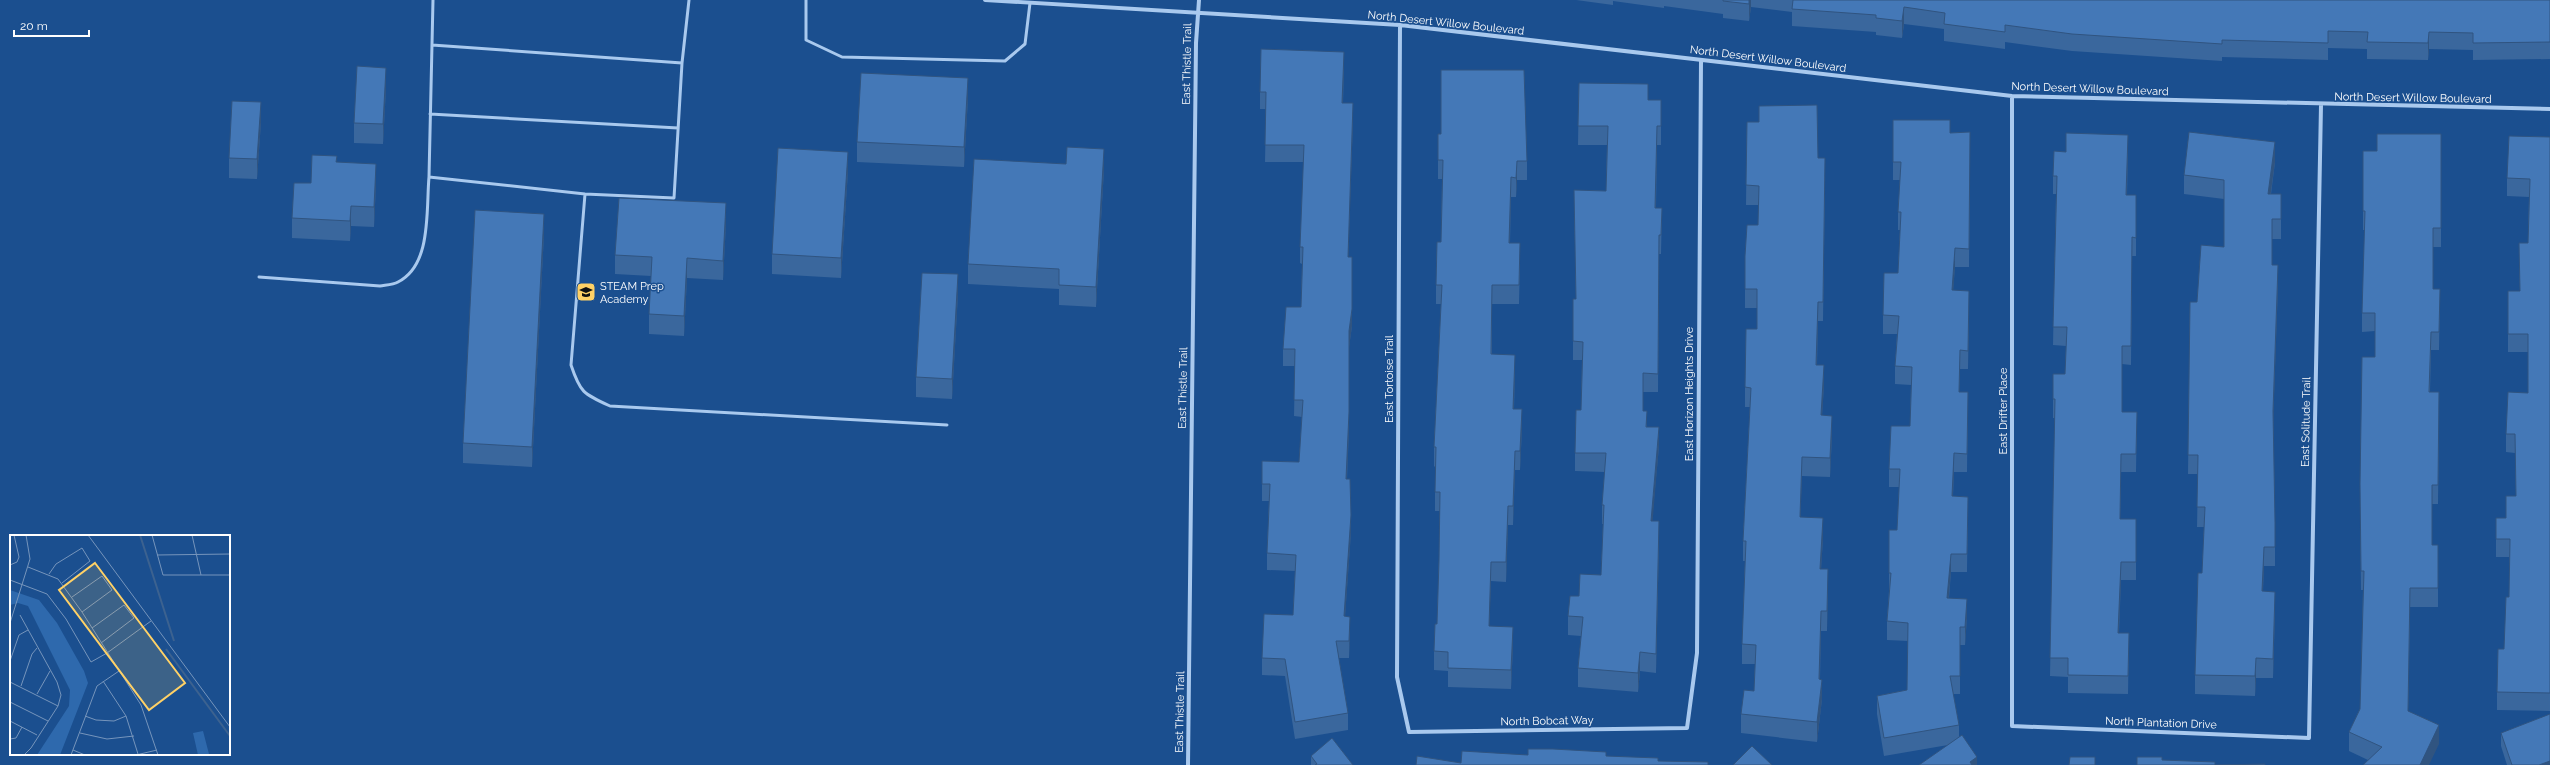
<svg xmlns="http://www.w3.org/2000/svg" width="2550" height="765" font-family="Raleway,sans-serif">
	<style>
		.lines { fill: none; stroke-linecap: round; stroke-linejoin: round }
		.lane { stroke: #a9c9ee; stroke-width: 3 }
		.street { stroke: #a9c9ee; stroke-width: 4 }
		.wall { fill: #3a679d }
		.shaded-wall { fill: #305480 }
		.building { fill: #4478b7; stroke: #305480 }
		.labels { text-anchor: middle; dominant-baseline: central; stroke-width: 3; stroke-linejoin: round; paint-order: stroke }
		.street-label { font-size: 11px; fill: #fff; stroke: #1b4f8f }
		.poi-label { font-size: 11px; fill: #fff; stroke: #1b4f8f; text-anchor: start }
		.inset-river { fill: none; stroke: #3c6290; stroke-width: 2 }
		.inset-road { fill: none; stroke: #7695bc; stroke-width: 1 }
		.view { fill: #ffd166; fill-opacity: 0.15; stroke: #ffd166; stroke-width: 2 }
		.inset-edge { fill: none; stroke: #fff; stroke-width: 2 }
	</style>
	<rect width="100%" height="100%" fill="#1b4f8f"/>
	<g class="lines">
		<!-- lane -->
		<path class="lane" d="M433 0 429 177 585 194 674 198 682 63 689 0
			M806 0V40L842 57 1005 61 1025 44 1030 3
			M432 45 682 63
			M430 114 678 128
			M585 194 571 365C580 392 583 394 610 406L947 425
			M259 277 380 286C385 285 393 285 398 282 432 265 426 210 429 177"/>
		<!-- street -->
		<path class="street" d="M985 0 1400 25 2012 96 2550 109
			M1400 25 1397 677 1409 732 1687 728 1697 653 1701 61
			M2012 96V726L2309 738 2321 105
			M1188 765 1196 43 1199 0"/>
	</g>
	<!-- wall -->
	<path class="wall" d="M1576 0H2550V59L2473 60V50L2429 49 2428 60 2367 59V49L2328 48V60L2222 57V61L2072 51 2005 42V49L1944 41V29L1904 24 1902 38 1876 35V32L1792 26V12L1751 7 1749 21 1723 18V14L1664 6V8L1613 1V5Z
		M1344 69 1343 103 1353 120 1348 257H1352V326L1349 347V429L1347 479 1351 532 1345 616 1350 633 1349 658H1338L1348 713V730L1295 739 1285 676 1262 675V658L1293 615 1295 571 1267 570V553L1269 501H1262V461L1299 462 1302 417 1294 416 1295 366H1283V349L1301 307 1302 264 1300 263V247L1304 162H1265L1266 109H1260V92Z
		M1579 83 1648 100H1661V145H1657L1656 208H1662L1661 254H1659L1658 392H1643V411L1647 427 1659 446 1652 521 1659 540 1656 673 1640 671 1638 692 1578 687V668L1581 636 1568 635V616L1579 596 1601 575 1603 524H1602V505L1605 472 1575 471V453L1581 410 1582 360H1573V299H1576L1574 190 1606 191 1607 145H1578Z
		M386 88 383 144 354 143V123Z
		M968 98 964 167 857 162V142Z
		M1893 120 1950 133 1970 132 1969 267H1955L1953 290 1969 309 1968 369H1960L1959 392H1968L1967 472H1954L1953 496 1968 497 1967 572H1951L1949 598 1967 617 1965 645H1960V694H1953L1959 725V737L1977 765 1948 745 1884 756 1877 714V696L1907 690 1908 641 1887 640V621L1889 591V530H1897L1900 487H1889V469L1910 426 1911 385 1895 384V366L1897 334H1883V315L1898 273 1900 230H1898V212L1900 180H1893Z
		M261 122 257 179 229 178V158Z
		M1747 122 1818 158 1825 178 1823 321H1818L1817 365 1824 385 1822 415 1832 435 1830 477 1802 476 1800 517 1823 538 1821 569 1828 588 1827 631H1821L1820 679 1822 699 1817 742 1741 733V714L1754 691 1755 664H1742V644L1745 561H1743V541L1750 407H1745V387L1757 329V308H1745V256L1758 225 1759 205H1746Z
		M2441 134V247H2433V289H2440L2439 350H2431L2430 392 2439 411 2438 504H2432V545H2438V607H2410L2408 711 2439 744 2368 760 2349 751V732L2360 709 2363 590H2361L2360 503 2375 357V331L2362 332V313L2365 230H2363V151H2377Z
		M2550 137V711L2497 710V692L2504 649 2509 597V557H2496V518H2506L2516 496 2515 453 2506 452V434L2528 393V352H2508V291H2520L2519 243H2528L2529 197 2507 196V178Z
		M2128 153 2127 195 2136 213V256H2132L2131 365 2122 364V412H2137L2136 472H2121L2120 519H2136V580H2121L2119 633H2129L2128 694 2068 693V677L2050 676 2055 418H2053V374H2065L2066 346 2053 345 2056 194H2053V176Z
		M1438 160 1527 161V180H1517L1516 197H1511L1510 243 1520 262 1519 304H1492V354L1515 374 1514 409 1522 428 1520 470H1515L1513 525H1508L1506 582 1491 581 1489 626 1513 646 1511 689 1448 687V671L1434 670V651L1437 624 1439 560 1440 511H1435V467L1434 466V447L1441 304H1436V285L1441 242 1442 179H1438Z
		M337 162 376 184 374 227 351 226 350 241 292 238V218L311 183Z
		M2275 162 2271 194H2281V239H2272V265L2278 285 2273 422 2275 542V566H2264L2263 591 2275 611 2273 678H2256L2255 696 2195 694V675L2202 573 2204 527H2197L2198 474H2188L2190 302H2197L2224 247V199L2184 194V175Z
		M1104 169 1096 307 1059 305V289L968 284V264Z
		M848 171 841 278 772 274V254Z
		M726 223 723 280 687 278 684 336 649 334V314L651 276 615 274V255Z
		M544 234 532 467 463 463V443Z
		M958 294 952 399 916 397V377Z
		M2501 733 2550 765H2507L2501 746Z
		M1311 756 1353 765H1311Z"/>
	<!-- shaded-wall -->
	<path class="shaded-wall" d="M1749 0H1751V7L1749 21Z
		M1904 7V24L1902 38V21Z
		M2429 32V49L2428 60V43Z
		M1344 52V69L1342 120V103Z
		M386 68V88L383 144V124Z
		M968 78V98L964 167V147Z
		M261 102V122L257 179V159Z
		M1353 103V120L1348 273V257Z
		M1657 126V145L1655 227V208Z
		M2128 135V153L2126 213V195Z
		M2275 142V162L2268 213V194Z
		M1104 149V169L1096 307V287Z
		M848 152V171L841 278V258Z
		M1517 161V180L1516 197V178Z
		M376 164V184L374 227V207Z
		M1511 177V197L1509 262V243Z
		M726 203V223L723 280V261Z
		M351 206V226L350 241V221Z
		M544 214V234L532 467V447Z
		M1955 248V267L1952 309V290Z
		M687 258V278L684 336V316Z
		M2278 265V285L2273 430V411Z
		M958 274V294L952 399V379Z
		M1969 291V309L1968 369V351Z
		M1818 302V321L1816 384V365Z
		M1352 309V326L1349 348V331Z
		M1960 350V369L1959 410V392Z
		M1515 355V374L1513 428V409Z
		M1824 365V385L1821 435V415Z
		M2439 392V411L2438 504V485Z
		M1522 409V428L1520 470V451Z
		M1349 412V429L1346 496V479Z
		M1832 416V435L1830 477V458Z
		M1659 427V446L1651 540V521Z
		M1515 451V470L1513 525V506Z
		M1954 453V472L1952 514V496Z
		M1802 457V476L1800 537V517Z
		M1508 506V525L1506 582V562Z
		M1351 515V532L1344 633V616Z
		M1823 518V538L1820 588V569Z
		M1659 521V540L1656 673V654Z
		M2264 547V566L2262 611V591Z
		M1951 554V572L1947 616V598Z
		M1491 562V581L1489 645V626Z
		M2121 562V580L2118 651V633Z
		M1828 569V588L1827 631V611Z
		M2275 592V611L2273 678V659Z
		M1967 599V617L1965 645V627Z
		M1821 611V631L1819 699V679Z
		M1350 617V633L1349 658V641Z
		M1513 627V646L1511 689V670Z
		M1640 652V671L1638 692V673Z
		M2256 658V678L2255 696V676Z
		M1822 680V699L1817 742V722Z
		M2439 725V744L2429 765H2420Z
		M1977 757V765H1970V762Z
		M2550 761V765H2539Z"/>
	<!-- building -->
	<path class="building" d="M1723 0H1749V4L1723 1Z
		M1793 0H2550V42L2473 43V33L2429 32 2428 43 2367 42 2368 32 2328 31V43L2222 40V44L2072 34 2005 25V32L1944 24 1945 13 1904 7 1902 21 1876 18V15L1792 9Z
		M1261 49 1344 52 1342 103H1353L1348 257H1352V309L1349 331V412L1346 479H1350L1351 515 1344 616 1350 617 1349 641H1336L1348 713 1295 722 1285 659 1262 658 1264 614 1293 615 1296 555 1267 553 1270 484H1262V461L1299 462 1303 400H1294L1295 349H1283L1286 307H1301L1303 247H1300L1304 145H1265L1266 92H1260Z
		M357 66 386 68 383 124 354 123Z
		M1441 70H1524L1527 161H1517L1516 178 1511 177 1509 243H1520L1519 285H1492L1491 354 1515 355 1513 409H1522L1520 451H1515L1513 506H1508L1506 562H1491L1489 626 1513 627 1511 670 1448 668V652L1434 651 1435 624H1437L1439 560 1440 492H1435L1436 447H1434L1442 285H1436L1437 242H1441L1443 160H1438V134H1441Z
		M861 73 968 78 964 147 857 142Z
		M1579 83 1648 84V100H1661V126H1657L1655 208H1662L1661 235H1659L1658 374 1643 373V411H1647L1646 427H1659L1651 521H1659L1656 654 1640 652 1638 673 1578 668 1583 617 1568 616 1570 596H1579L1580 574 1601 575 1604 505H1602L1606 453H1575L1576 410H1581L1583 342 1573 341V299H1576L1574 190 1606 191 1608 126H1578Z
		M232 101 261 102 257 159 229 158Z
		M1817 105 1818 158H1825L1823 302H1818L1816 365H1824L1821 415 1832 416 1830 458 1802 457 1800 517 1823 518 1820 569H1828L1827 611H1821L1819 679 1822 680 1817 722 1741 714 1744 690 1754 691 1756 645 1742 644 1746 541H1743L1751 388 1745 387 1746 329H1757V289H1745V256L1747 225H1758L1759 186 1746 185 1747 122H1759V106Z
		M1893 120H1950V133L1970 132 1969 249 1955 248 1952 290 1969 291 1968 351 1960 350 1959 392H1968L1967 454 1954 453 1952 496 1968 497 1967 554H1951L1947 598 1967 599 1965 627H1960V676H1950L1959 725 1884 738 1877 696 1907 690 1908 623 1887 621 1891 573H1889V530H1897L1900 469H1889L1891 426H1910L1912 367 1895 366 1899 316 1883 315 1884 273H1898L1901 212H1898L1901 162H1893Z
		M2189 132 2275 142 2268 194H2281V219H2272V265H2278L2273 411 2275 522V547H2264L2262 591 2275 592 2273 659 2256 658 2255 676 2195 675 2198 573H2202L2205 507H2197L2198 455H2188L2190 302H2197L2201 245 2224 247V180L2184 175Z
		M2066 133 2128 135 2126 195H2136V238L2132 237 2131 346H2122V412H2137L2136 454H2121L2120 519H2136V562H2121L2118 633H2129L2128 676 2068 675V658H2050L2055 399H2053V374H2065L2067 327H2053L2057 176H2053L2054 151 2066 152Z
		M2377 134H2441V228H2433V289H2440L2439 332H2431L2429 392H2439L2438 485H2432V545H2438V588H2410L2408 711 2439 725 2420 765H2363L2382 747 2349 732 2360 709 2364 571H2361L2360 484 2362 357H2375V313H2362L2365 211H2363V151H2377Z
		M2509 136 2550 137V693L2497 692 2498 649H2504L2506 597H2509L2510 539H2496V518H2506V496H2516L2515 434H2506L2508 392 2528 393V334H2508V291H2520L2519 243H2528L2530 179 2507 178Z
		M1067 147 1104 149 1096 287 1059 285V269L968 264 974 159 1066 164Z
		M778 148 848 152 841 258 772 254Z
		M312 155 337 156 336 162 376 164 374 207 351 206 350 221 292 218 294 183H311Z
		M619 198 726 203 723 261 687 258 684 316 649 314 652 257 615 255Z
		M475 210 544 214 532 447 463 443Z
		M922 273 958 274 952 379 916 377Z
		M2550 714V761L2539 765H2512L2501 733Z
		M1962 735 1977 757 1970 762 1972 765H1919Z
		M1332 738 1353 765H1315L1317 764 1311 756Z
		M1752 746 1772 765H1733Z
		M1528 749H1553L1606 752V756L1658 758V761L1708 762V765H1416L1417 756 1461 763 1462 751 1528 755Z
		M2070 757H2095V765H2069Z
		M2137 757H2162V760L2215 762V765L2265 764V765H2137Z"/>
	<!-- icons -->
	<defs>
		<symbol id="school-square" viewBox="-11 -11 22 22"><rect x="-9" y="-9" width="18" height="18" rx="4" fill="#ffd166" stroke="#1b4f8f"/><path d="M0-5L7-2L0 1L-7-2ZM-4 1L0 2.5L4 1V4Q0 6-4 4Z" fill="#111"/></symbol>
	</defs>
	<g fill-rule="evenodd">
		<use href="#school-square" x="575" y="281" width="22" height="22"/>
	</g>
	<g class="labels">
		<!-- street labels -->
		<g class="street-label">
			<text transform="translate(1446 23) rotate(6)">North Desert Willow Boulevard</text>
			<text transform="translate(1768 59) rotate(7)">North Desert Willow Boulevard</text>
			<text transform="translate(1187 64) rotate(-89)">East Thistle Trail</text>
			<text transform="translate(2090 89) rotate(2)">North Desert Willow Boulevard</text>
			<text transform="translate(2413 98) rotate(1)">North Desert Willow Boulevard</text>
			<text transform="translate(1389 379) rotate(-90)">East Tortoise Trail</text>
			<text transform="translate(1183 388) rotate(-89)">East Thistle Trail</text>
			<text transform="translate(1689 394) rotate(-90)">East Horizon Heights Drive</text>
			<text transform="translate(2003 411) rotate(-90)">East Drifter Place</text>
			<text transform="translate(2306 422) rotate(-89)">East Solitude Trail</text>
			<text transform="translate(1180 712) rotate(-89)">East Thistle Trail</text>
			<text transform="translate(1547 721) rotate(-1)">North Bobcat Way</text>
			<text transform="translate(2161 723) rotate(2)">North Plantation Drive</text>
		</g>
		<!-- poi labels -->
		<g class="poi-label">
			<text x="600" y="286">STEAM Prep<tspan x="600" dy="13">Academy</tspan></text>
		</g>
	</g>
	<!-- overview -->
	<g transform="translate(10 535)">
		<rect width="220" height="220" fill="#1b4f8f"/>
		<path d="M0 55 29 65 47 88 74 136 78 148 50 220H27L59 171 60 155 18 71 8 68 0 70ZM193 196 199 219 188 220 183 198Z" fill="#2e69ad"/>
		<path class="inset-river" d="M130 0 164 106M156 114 220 201"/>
		<path class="inset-road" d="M78 0 220 192M142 0 153 40H220M182 0 191 40M147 20 220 19M0 30 7 27 9 22 4 0M18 32 48 44 72 77 131 170 148 220M39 39 46 29 72 13 80 26 52 48M0 45 37 59 56 84 81 127 97 118 141 86M62 62 92 41 102 55 72 77M10 80 47 147 51 160 48 171 21 213 14 220M0 88 20 24 16 0M82 93 114 70 124 83 91 108M0 126 9 100 18 95M93 146 116 181 128 219M0 147 48 171M11 151 22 119 27 113M27 159 40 136M0 167 38 186M75 181 86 185 104 186 116 181M0 186 27 200M70 198 97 204 124 201M0 204 6 203 12 192M63 215 75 220M61 220 87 151 109 136M126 220 147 215"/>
		<path class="view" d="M85 28 175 148 139 175 49 55Z"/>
		<rect width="220" height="220" class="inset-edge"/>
	</g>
	<!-- scale -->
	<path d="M14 30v6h75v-6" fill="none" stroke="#ffffff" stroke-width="2"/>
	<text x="20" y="30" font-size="12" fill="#ffffff" stroke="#1b4f8f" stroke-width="3" paint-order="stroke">20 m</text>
</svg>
